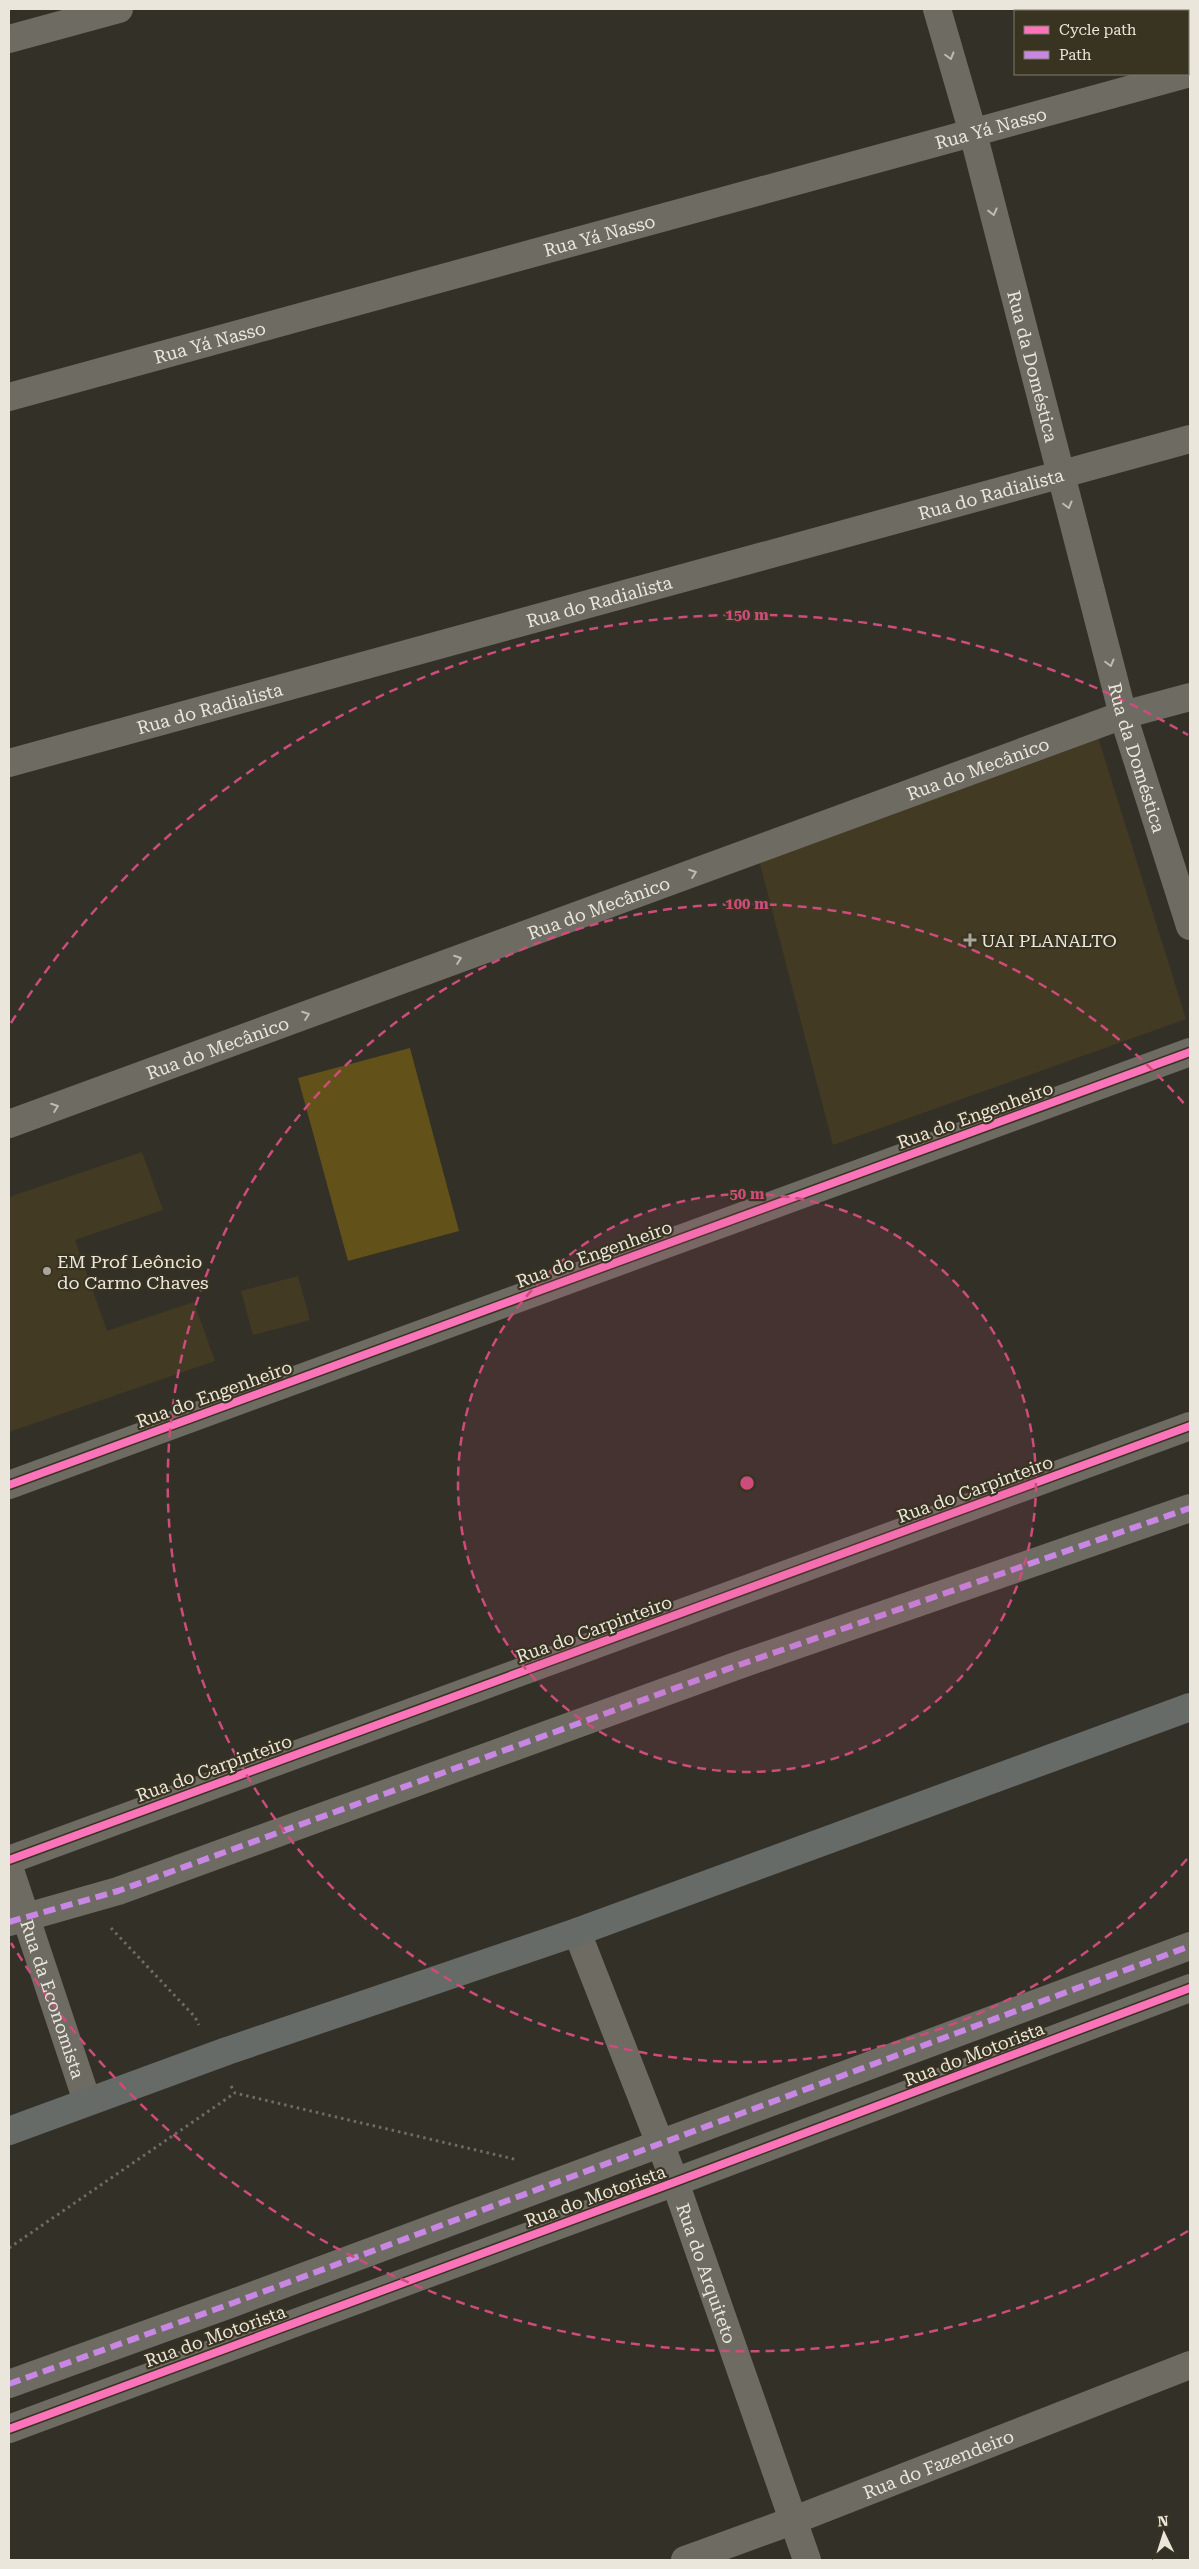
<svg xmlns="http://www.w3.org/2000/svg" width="1199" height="2569" font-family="'Roboto Serif',serif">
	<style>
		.built { fill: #433a24 }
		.pitch { fill: #63511a }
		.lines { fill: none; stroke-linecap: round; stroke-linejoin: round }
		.path { stroke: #6f6c66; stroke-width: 3; stroke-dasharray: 2.5 4; stroke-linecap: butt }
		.pedestrian { stroke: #6e6b63; stroke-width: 28 }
		.minor { stroke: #6e6b63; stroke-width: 28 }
		.primary { stroke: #666b68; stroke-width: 28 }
		.quiet { stroke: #c787e3; stroke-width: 6; stroke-dasharray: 12 6; stroke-linecap: butt }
		.cycleway-casing { stroke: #393321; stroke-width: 11 }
		.cycleway { stroke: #fb73b8; stroke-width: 8 }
		.oneway { stroke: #bfbbb1 }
		.ring { fill: none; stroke: #cc4c7b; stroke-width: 2.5; stroke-dasharray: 9 6 }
		.poi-dot { fill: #aaa69c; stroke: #393321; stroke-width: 2 }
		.labels { text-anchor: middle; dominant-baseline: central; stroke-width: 4.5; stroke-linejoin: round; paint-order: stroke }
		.street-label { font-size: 18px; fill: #eae6db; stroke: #393321 }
		.poi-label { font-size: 18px; fill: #eae6db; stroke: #393321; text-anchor: start }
		.centre { fill: #cc4c7b; stroke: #393321; stroke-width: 2.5 }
		.ring-label { font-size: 15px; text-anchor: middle; font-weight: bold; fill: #cc4c7b; stroke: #393321; stroke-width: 4.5; stroke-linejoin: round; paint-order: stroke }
	</style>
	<rect width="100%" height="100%" fill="#333027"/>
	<!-- built -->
	<path class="built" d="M1097 734 1186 1019 833 1145 759 860Z
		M142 1152 163 1210 75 1240 107 1331 194 1302 215 1361 9 1432V1197Z
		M298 1276 310 1320 253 1335 241 1291Z"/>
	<!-- pitch -->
	<path class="pitch" d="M410 1048 459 1231 348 1261 298 1078Z"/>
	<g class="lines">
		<!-- path -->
		<path class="path" d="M111 1928 195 2017 199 2025
			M231 2086 235 2093 518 2160
			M9 2248 235 2093"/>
		<!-- pedestrian -->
		<path class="pedestrian" d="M9 1922 118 1891 736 1666 1190 1508
			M9 2384 233 2303 1190 1946"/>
		<!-- minor -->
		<g class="minor">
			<path id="s1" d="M937 9 973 133 1123 715 1190 926"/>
			<path d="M9 39 119 9"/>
			<path id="s2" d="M9 397 1190 73"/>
			<path id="s3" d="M9 763 1190 439"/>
			<path id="s4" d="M9 1124 1123 715 1190 697"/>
			<path d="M9 1485 1190 1052"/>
			<path d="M9 1860 1190 1426"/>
			<path id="s5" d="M9 1867 87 2101"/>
			<path id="s6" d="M577 1932 675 2182 807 2560"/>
			<path d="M9 2429 675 2182 1190 1988"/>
			<path id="s7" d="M685 2560 792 2521 1190 2365"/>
		</g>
		<!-- primary -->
		<path class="primary" d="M9 2131 227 2051 577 1932 1190 1707"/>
		<!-- quiet -->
		<path class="quiet" d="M9 1922 118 1891 736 1666 1190 1508
			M9 2384 233 2303 1190 1946"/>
		<defs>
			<path id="cycleway" d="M9 1485 1190 1052
				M9 1860 1190 1426
				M9 2429 675 2182 1190 1988"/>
		</defs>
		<!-- cycleway casing -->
		<use href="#cycleway" class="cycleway-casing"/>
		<!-- cycleway -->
		<use href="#cycleway" class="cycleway"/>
	</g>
	<!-- one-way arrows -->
	<defs><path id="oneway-chevron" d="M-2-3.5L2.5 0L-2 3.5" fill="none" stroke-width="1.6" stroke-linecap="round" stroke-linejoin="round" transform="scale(1.25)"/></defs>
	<g class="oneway">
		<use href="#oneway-chevron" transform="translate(950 56) rotate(74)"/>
		<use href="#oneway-chevron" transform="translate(993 212) rotate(76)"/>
		<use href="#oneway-chevron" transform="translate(1068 505) rotate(75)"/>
		<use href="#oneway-chevron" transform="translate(1110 663) rotate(75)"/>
		<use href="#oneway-chevron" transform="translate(693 873) rotate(-20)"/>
		<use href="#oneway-chevron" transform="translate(458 959) rotate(-20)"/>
		<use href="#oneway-chevron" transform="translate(306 1015) rotate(-20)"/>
		<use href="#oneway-chevron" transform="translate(55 1107) rotate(-20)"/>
	</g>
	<!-- distance rings -->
	<circle cx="747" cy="1483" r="289" fill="#cc4c7b" fill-opacity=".12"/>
	<g class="ring">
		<circle cx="747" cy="1483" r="289"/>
		<path d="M1187 1859A579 579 0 1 1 1187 1107"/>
		<path d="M1188 2231A868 868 0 0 1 11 1943M11 1023A868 868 0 0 1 1188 735"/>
	</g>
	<!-- markers -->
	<g class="poi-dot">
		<path d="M967.5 932.5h5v5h5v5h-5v5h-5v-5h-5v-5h5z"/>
		<circle cx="47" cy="1271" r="5"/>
	</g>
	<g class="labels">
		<!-- street labels -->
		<g class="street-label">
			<text stroke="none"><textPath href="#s2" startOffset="1018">Rua Yá Nasso</textPath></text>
			<text stroke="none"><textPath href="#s2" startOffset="612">Rua Yá Nasso</textPath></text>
			<text stroke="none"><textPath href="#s2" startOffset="208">Rua Yá Nasso</textPath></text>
			<text stroke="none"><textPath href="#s1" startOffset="370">Rua da Doméstica</textPath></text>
			<text stroke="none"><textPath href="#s3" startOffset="1018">Rua do Radialista</textPath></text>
			<text stroke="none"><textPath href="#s3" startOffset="612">Rua do Radialista</textPath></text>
			<text stroke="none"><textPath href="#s3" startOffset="208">Rua do Radialista</textPath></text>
			<text stroke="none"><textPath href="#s1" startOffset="775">Rua da Doméstica</textPath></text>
			<text stroke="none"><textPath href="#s4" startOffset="1032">Rua do Mecânico</textPath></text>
			<text stroke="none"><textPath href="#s4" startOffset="628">Rua do Mecânico</textPath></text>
			<text stroke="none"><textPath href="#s4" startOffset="222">Rua do Mecânico</textPath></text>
			<text transform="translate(975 1115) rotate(-20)">Rua do Engenheiro</text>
			<text transform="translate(594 1254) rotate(-20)">Rua do Engenheiro</text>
			<text transform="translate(214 1394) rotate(-20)">Rua do Engenheiro</text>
			<text transform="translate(975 1489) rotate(-20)">Rua do Carpinteiro</text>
			<text transform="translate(594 1629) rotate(-20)">Rua do Carpinteiro</text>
			<text transform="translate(214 1768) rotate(-20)">Rua do Carpinteiro</text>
			<text stroke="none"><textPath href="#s5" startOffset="139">Rua da Economista</textPath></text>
			<text transform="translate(974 2054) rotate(-21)">Rua do Motorista</text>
			<text transform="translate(595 2196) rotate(-20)">Rua do Motorista</text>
			<text stroke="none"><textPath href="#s6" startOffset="365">Rua do Arquiteto</textPath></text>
			<text transform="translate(215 2336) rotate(-20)">Rua do Motorista</text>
			<text stroke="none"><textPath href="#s7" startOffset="271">Rua do Fazendeiro</textPath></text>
		</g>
		<!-- poi labels -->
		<g class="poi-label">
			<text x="981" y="940">UAI PLANALTO</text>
			<text x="57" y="1261">EM Prof Leôncio<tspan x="57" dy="21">do Carmo Chaves</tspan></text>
		</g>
	</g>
	<circle cx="747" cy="1483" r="8" class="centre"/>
	<g class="ring-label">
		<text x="747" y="620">150 m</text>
		<text x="747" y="909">100 m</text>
		<text x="747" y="1199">50 m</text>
	</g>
	<!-- border -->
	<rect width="1199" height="2569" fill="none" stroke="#eae6db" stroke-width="20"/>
	<!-- legend -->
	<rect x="1014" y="10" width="175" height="65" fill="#393321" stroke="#807b6b"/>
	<rect x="1024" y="26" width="25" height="8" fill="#fb73b8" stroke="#807b6b"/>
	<text x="1059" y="35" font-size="15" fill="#eae6db">Cycle path</text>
	<rect x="1024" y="51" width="25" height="8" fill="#c787e3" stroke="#807b6b"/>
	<text x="1059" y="60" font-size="15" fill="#eae6db">Path</text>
	<!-- north arrow -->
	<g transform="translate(1164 2534) rotate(356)" stroke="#393321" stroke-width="4" paint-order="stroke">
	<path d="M0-4L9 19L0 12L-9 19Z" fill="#eae6db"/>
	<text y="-8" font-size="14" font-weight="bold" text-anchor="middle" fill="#eae6db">N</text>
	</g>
</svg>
